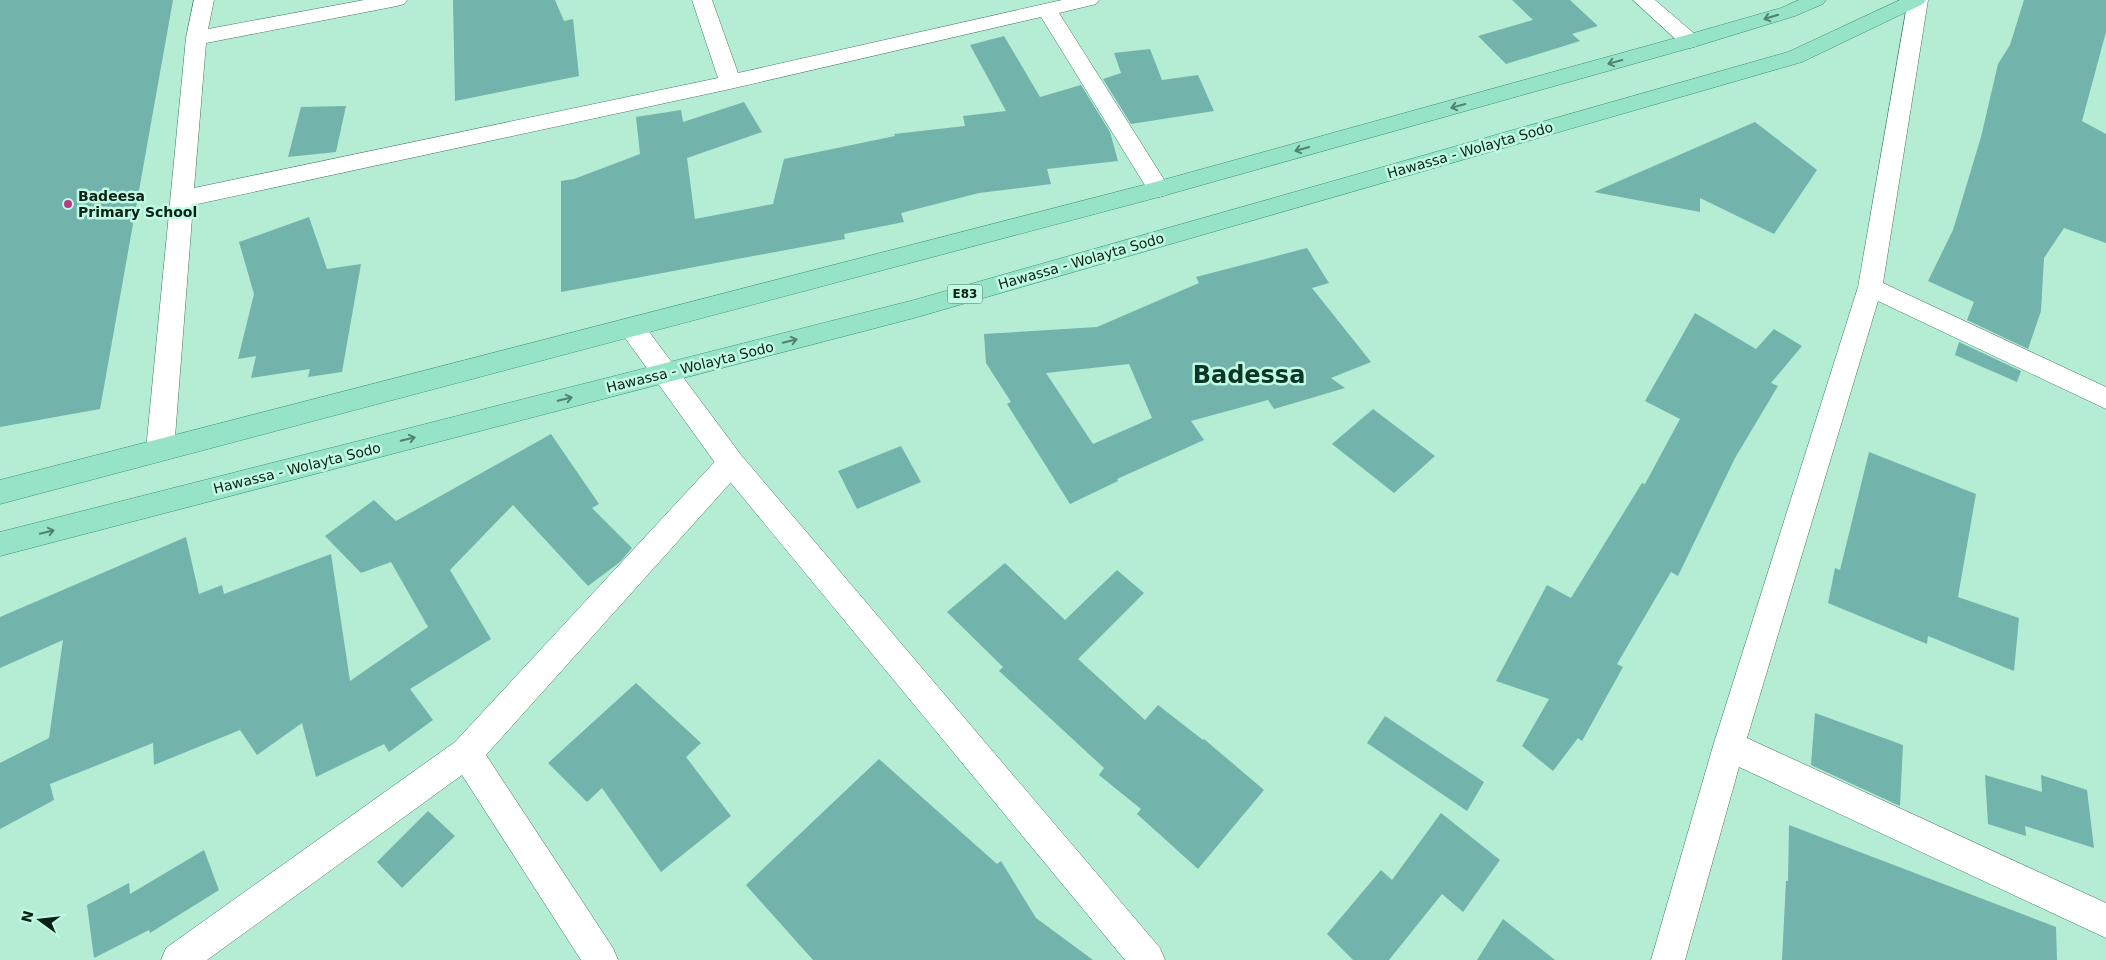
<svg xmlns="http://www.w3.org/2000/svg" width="2106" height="960" font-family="'DejaVu Sans',sans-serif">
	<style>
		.building { fill: #72b3ab; fill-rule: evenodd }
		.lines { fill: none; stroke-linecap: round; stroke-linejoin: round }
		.minor-casing { stroke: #427862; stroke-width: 1 }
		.tertiary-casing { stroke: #427862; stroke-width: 1 }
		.primary-casing { stroke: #389372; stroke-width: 1 }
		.minor { fill: #fff; fill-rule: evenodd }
		.tertiary { fill: #fff; fill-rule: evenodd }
		.primary { fill: #97e3c8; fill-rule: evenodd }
		.oneway { stroke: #508270 }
		.poi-dot { fill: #b73a89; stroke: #c1fbe1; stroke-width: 2 }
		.labels { text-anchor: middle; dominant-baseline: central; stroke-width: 5; stroke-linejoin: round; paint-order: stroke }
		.shield { fill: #c1fbe1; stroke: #416254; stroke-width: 1 }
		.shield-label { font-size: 12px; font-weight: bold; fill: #0a2118 }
		.street-label { font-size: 14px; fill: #0a2118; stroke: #c1fbe1 }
		.poi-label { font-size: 14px; font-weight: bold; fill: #0a2118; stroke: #c1fbe1; text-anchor: start }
		.town-label { font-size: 24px; font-weight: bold; fill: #0a3627; stroke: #c1fbe1 }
	</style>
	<rect width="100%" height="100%" fill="#b4edd4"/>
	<!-- building -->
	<path class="building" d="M0 0H173L100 409 0 427Z
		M453 0H555L564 21 573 19 579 76 455 101Z
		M1512 0H1570L1598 26 1572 34 1580 41 1506 64 1478 36 1533 20Z
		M2024 0H2106V32L2082 121 2106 134V243L2064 228 2044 258 2041 311 2028 349 1967 320 1974 302 1928 281 1953 230 1981 137 1998 64 2010 45Z
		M1004 36 1040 97 1081 85 1110 132 1118 161 1047 169 1051 184 979 193 901 213 904 222 844 234 845 239 561 292V181L574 179 640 154 636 117 681 110 683 122 744 102 762 132 687 158 695 219 773 204 784 159 895 136 894 134 965 126 963 116 1006 111 970 45Z
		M1150 49 1162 80 1198 75 1214 111 1131 124 1103 79 1121 73 1114 53Z
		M346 106 336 152 288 157 301 107Z
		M1755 122 1817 170 1774 234 1700 198V212L1594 192Z
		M309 217 327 269 361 264 342 372 308 377 310 369 251 378 256 356 238 359 254 294 239 242Z
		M1307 248 1329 283 1312 288 1371 362 1331 378 1345 388 1274 409 1268 400 1191 421 1204 440 1117 479 1118 481 1070 504 1007 404 1011 402 986 363 984 334 1097 327 1199 283 1196 277ZM1129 364 1152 418 1093 444 1046 373Z
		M1695 313 1756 349 1774 329 1802 346 1771 383 1778 386 1735 458 1678 576 1671 572 1617 664 1623 667 1582 741 1578 738 1553 771 1522 746 1549 699 1496 681 1547 585 1571 598 1642 483 1645 484 1680 419 1645 401Z
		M1959 342 2021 371 2017 382 1955 355Z
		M1373 409 1435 456 1394 493 1332 444Z
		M551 434 599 504 592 508 632 548 620 562 588 586 513 505 450 570 491 639 410 689 433 720 389 752 384 744 316 777 302 723 257 755 240 730 154 765 153 743 50 784 54 800 0 829V763L49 738 63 640 0 668V617L186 537 199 594 222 585 224 594 331 554 350 681 428 627 391 562 361 573 325 536 374 500 396 521Z
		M901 446 921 482 857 509 838 471Z
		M1869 452 1976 494 1958 597 2019 618 2014 671 1928 636 1927 644 1828 603 1835 568 1840 570Z
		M1005 563 1065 620 1117 570 1144 593 1078 659 1145 720 1158 705 1203 740 1204 739 1264 790 1198 869 1137 814 1141 809 1099 775 1104 768 999 671 1003 667 947 612Z
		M636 683 701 743 686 757 731 816 661 872 602 788 587 802 548 763Z
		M1815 713 1903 745 1900 806 1811 765Z
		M1385 716 1484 782 1467 811 1367 743Z
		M879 759 997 864 1001 861 1036 918 1093 960H813L746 885Z
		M1985 775 2042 792 2041 775 2087 790 2094 848 2025 826 2026 836 1988 824Z
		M428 811 455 836 402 888 377 862Z
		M1441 813 1500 860 1463 912 1442 894 1389 960H1353L1327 934 1381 870 1392 880Z
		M1789 825 2056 927 2057 960H1782L1786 881H1788Z
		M204 850 219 890 150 933 149 930 94 958 87 905 129 883 130 894Z
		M1503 919 1555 960H1477Z"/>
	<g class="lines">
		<defs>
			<path id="minor" d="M194 0H214L208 29 364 0H407L404 4 397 6 206 43 194 188 718 78 692 0H712L738 73 1062 0H1099L1096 4 1059 13 1170 189 1167 195 1159 197 1151 195 1041 17 730 89 193 205 174 450 170 458 160 461 150 458 146 450 186 38Z
				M1633 0H1655L1697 36 1700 41 1697 46 1690 48 1683 46Z
				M1908 0H1928L1883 283 2106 387V409L1878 301 1747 738 2106 903V938L1739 767 1685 960H1651L1713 746 1858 287Z
				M731 452 741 455 745 463 741 471 486 755 613 948 618 960H581L462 775 207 960H161L166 948 455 742 721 455Z"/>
			<path id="tertiary" d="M632 318 641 321 741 455 1160 948 1165 960H1125L721 471 623 335 619 328 623 321Z"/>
			<path id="primary" d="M1799 0H1826L1823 4 1795 16 1697 46 1159 197 0 504V480L1159 181 1683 36 1781 8Z
				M1900 0H1926L1923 4 1802 62 914 318 0 556V532L914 300 1788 52Z"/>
		</defs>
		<!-- minor casing -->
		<use href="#minor" class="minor-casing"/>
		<!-- tertiary casing -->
		<use href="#tertiary" class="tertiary-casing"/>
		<!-- primary casing -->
		<use href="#primary" class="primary-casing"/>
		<!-- minor -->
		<use href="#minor" class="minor"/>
		<!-- tertiary -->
		<use href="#tertiary" class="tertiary"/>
		<!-- primary -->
		<use href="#primary" class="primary"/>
	</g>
	<!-- one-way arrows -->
	<defs><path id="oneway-shaft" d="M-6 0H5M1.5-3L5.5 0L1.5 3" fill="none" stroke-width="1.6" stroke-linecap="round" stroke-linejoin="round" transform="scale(1.25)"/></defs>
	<g class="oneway">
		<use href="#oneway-shaft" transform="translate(1771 17) rotate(163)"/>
		<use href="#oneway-shaft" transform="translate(1615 62) rotate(165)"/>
		<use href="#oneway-shaft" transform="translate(1458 106) rotate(165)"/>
		<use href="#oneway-shaft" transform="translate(1302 149) rotate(164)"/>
		<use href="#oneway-shaft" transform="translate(790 341) rotate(-14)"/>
		<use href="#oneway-shaft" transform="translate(565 399) rotate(-14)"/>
		<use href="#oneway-shaft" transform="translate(408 439) rotate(-14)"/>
		<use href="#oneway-shaft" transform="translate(47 532) rotate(-14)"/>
	</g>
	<!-- markers -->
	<circle class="poi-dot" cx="68" cy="204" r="5"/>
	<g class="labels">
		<!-- shield labels -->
		<rect class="shield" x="947.5" y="284.5" width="35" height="19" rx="4"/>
		<g class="shield-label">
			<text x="965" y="294">E83</text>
		</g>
		<!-- street labels -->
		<g class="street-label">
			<text transform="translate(1470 150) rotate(-16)">Hawassa - Wolayta Sodo</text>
			<text transform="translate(1081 261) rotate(-16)">Hawassa - Wolayta Sodo</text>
			<text transform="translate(690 367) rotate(-14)">Hawassa - Wolayta Sodo</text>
			<text transform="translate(297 468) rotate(-14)">Hawassa - Wolayta Sodo</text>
		</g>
		<!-- poi labels -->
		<g class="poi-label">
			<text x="78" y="196">Badeesa<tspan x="78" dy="16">Primary School</tspan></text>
		</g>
		<!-- town labels -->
		<g class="town-label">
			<text x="1249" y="375">Badessa</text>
		</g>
	</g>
	<!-- north arrow -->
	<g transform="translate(40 920) rotate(285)" stroke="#c1fbe1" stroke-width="4" paint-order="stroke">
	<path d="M0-4L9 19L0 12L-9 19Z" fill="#0a2118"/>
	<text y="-8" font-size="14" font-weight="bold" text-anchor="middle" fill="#0a2118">N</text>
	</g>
</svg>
